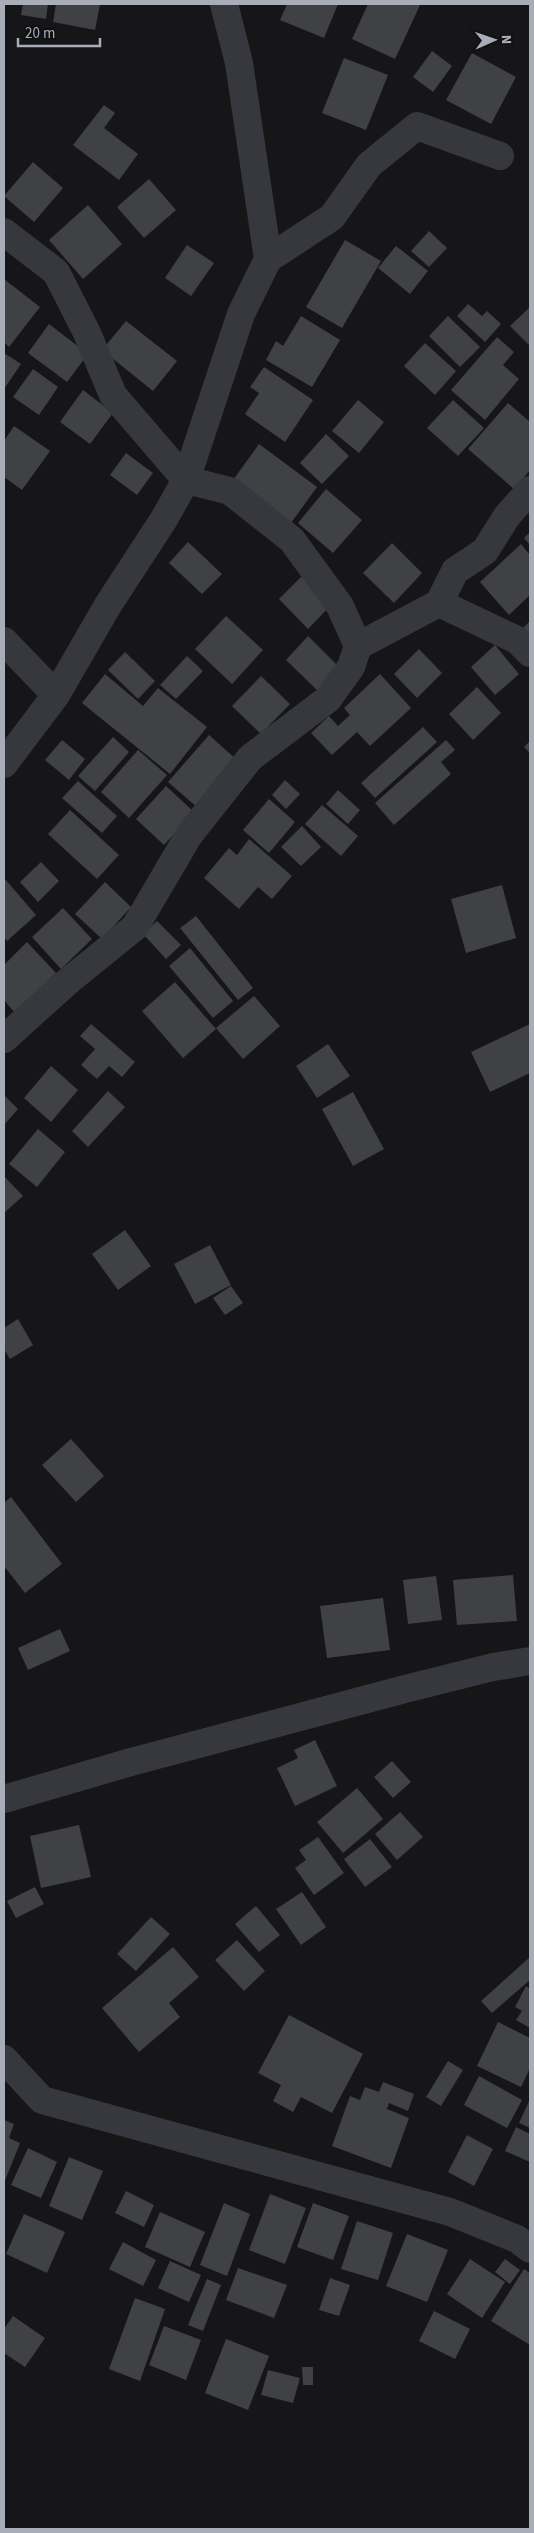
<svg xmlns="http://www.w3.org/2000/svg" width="534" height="2533" font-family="'Source Sans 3',sans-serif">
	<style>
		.building { fill: #404145 }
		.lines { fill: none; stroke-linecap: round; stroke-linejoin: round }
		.street { stroke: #37383d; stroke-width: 28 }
	</style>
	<rect width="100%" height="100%" fill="#161618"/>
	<!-- building -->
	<path class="building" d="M23 4H48L46 19 21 15Z
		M56 4H100L95 30 53 22Z
		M287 4H338L324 38 280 20Z
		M368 4 420 5 395 59 352 39Z
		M432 51 452 66 433 92 413 77Z
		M472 53 516 77 491 124 446 100Z
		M344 58 388 75 366 130 322 113Z
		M104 105 115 113 104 128 138 154 119 180 73 145Z
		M33 162 63 188 34 222 4 196Z
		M149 179 176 210 144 238 117 207Z
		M88 205 122 244 83 279 49 240Z
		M429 231 447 248 429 267 411 251Z
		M345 240 381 261 342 328 306 307Z
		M187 245 214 263 191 296 165 278Z
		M396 246 428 271 410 294 378 268Z
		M4 279 40 307 9 347 4 342Z
		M468 304 482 316 487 311 501 324 485 342 457 316Z
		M530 307V346L510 326Z
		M301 316 340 340 312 387 266 360 276 341 283 346Z
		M448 316 480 347 460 367 429 336Z
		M126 321 177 361 153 391 102 350Z
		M49 324 88 354 67 382 28 353Z
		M497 337 514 352 503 365 519 379 485 420 451 390Z
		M425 343 456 371 435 395 404 366Z
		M4 353 21 364 4 389Z
		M264 367 313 400 285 442 245 414 259 393 250 387Z
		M33 369 58 387 39 415 13 397Z
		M83 390 113 413 90 444 60 422Z
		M358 400 384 422 359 453 332 431Z
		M453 400 484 428 458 456 427 428Z
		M508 403 530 422V470L514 489 468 449Z
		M14 426 50 451 22 490 4 477V441Z
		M326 434 349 456 322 484 300 463Z
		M259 444 317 487 291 523 233 480Z
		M126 453 153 473 137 495 110 475Z
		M326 489 362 520 333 553 298 523Z
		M530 532V545L524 538Z
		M188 542 222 574 202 594 169 563Z
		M392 543 422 573 394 603 363 573Z
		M521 544 530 555V595L509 615 480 582Z
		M302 576 331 605 308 629 279 599Z
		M226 616 263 650 232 684 195 649Z
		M530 621V643L519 632Z
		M308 636 341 669 319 692 286 660Z
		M495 645 519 674 495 695 471 667Z
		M419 649 442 673 417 698 394 674Z
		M125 652 155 681 138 699 108 670Z
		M187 656 203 671 176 699 160 685Z
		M105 674 143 706 158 688 207 727 170 774 82 703Z
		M380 674 411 708 370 746 357 732 332 755 311 733 329 716 338 726 350 715 344 708Z
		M261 676 290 704 261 734 232 706Z
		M477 687 501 713 473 740 449 714Z
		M423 727 437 742 375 798 361 783Z
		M209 735 238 761 198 808 168 782Z
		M113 737 129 752 95 791 78 776Z
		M62 740 85 759 69 780 45 760Z
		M446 740 455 750 441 762 451 774 394 825 375 803Z
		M530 741V753L524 747Z
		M138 750 167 775 129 818 101 792Z
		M285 780 300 794 286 809 272 795Z
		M78 781 117 816 102 833 62 798Z
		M166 786 194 812 164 845 136 819Z
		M338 790 360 810 348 824 326 804Z
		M269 799 295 822 269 853 243 830Z
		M322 805 358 836 341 856 305 824Z
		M70 810 119 855 97 879 48 834Z
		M302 826 321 847 301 866 281 847Z
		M249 839 292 876 272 899 258 887 239 909 204 878 229 848 237 855Z
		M41 862 59 881 38 902 20 882Z
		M4 878 36 915 7 941 4 937Z
		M105 882 131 907 102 939 75 914Z
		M502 885 516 938 466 953 451 899Z
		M63 908 92 939 61 969 32 937Z
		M196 916 253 988 238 1000 180 928Z
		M157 921 181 945 166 959 143 934Z
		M27 942 56 973 15 1013 4 1000V965Z
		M190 948 233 1001 213 1018 169 966Z
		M175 982 216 1029 183 1058 142 1011Z
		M254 996 280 1026 243 1059 216 1028Z
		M91 1024 135 1062 122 1077 109 1066 97 1079 81 1065 95 1049 80 1036Z
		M530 1024V1073L490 1092 471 1052Z
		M328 1044 350 1076 317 1098 296 1066Z
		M51 1066 78 1090 51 1122 24 1098Z
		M108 1091 125 1107 88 1147 72 1131Z
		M353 1092 384 1149 353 1166 322 1109Z
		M4 1095 18 1109 4 1125Z
		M38 1129 65 1152 37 1187 9 1164Z
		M4 1176 23 1196 4 1213Z
		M125 1230 151 1266 118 1290 92 1254Z
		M210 1245 231 1285 195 1304 174 1264Z
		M231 1286 243 1303 225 1315 213 1298Z
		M18 1319 33 1345 10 1359 4 1349V1328Z
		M71 1439 104 1476 76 1502 42 1465Z
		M11 1497 62 1564 25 1593 4 1566V1503Z
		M513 1575 517 1621 457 1625 453 1580Z
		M436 1576 442 1620 408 1624 403 1580Z
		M383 1598 390 1650 327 1658 320 1606Z
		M60 1629 70 1651 28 1670 18 1648Z
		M315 1740 337 1786 295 1806 277 1768 298 1758 294 1750Z
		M392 1761 411 1782 393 1798 374 1777Z
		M357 1788 383 1819 343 1853 317 1822Z
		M400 1812 423 1837 397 1860 375 1834Z
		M79 1825 91 1877 41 1888 30 1836Z
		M318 1837 344 1873 314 1895 295 1868 306 1860 299 1850Z
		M370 1839 392 1867 365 1887 344 1859Z
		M35 1887 44 1904 16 1918 7 1901Z
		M302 1892 326 1927 301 1945 276 1909Z
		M256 1906 280 1935 259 1952 235 1924Z
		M151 1917 170 1934 136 1971 117 1954Z
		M237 1940 265 1971 244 1991 215 1960Z
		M173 1947 199 1977 169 2003 180 2017 139 2052 102 2008Z
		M530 1957V1980L492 2013 481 2001Z
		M526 1986 530 1989V2028L516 2020 522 2011 515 2007Z
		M289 2015 363 2054 332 2113 301 2097 293 2112 273 2101 281 2085 258 2073Z
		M498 2022 530 2038V2068L521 2087 477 2066Z
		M448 2061 463 2070 441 2106 426 2097Z
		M479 2076 522 2100 507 2128 464 2105Z
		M383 2082 414 2094 408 2111 389 2103 387 2109 409 2118 391 2168 332 2146 350 2096 360 2100 365 2087 379 2092Z
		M530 2099V2128L519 2123Z
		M4 2120 14 2124 9 2138 20 2143 4 2183Z
		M516 2127 530 2134V2162L505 2151Z
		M467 2135 493 2149 474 2186 448 2172Z
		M28 2148 57 2162 41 2198 11 2185Z
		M69 2157 103 2171 82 2220 49 2206Z
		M126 2191 154 2205 144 2227 115 2213Z
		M270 2194 306 2208 285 2264 249 2250Z
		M224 2203 250 2214 227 2276 200 2265Z
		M313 2203 349 2216 333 2260 297 2247Z
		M160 2212 205 2232 190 2267 145 2247Z
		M24 2214 65 2232 47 2273 6 2254Z
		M357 2221 393 2233 378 2280 341 2269Z
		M407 2234 448 2250 427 2302 386 2286Z
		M123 2242 156 2260 143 2286 109 2269Z
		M470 2259 505 2282 482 2318 447 2294Z
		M505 2259 520 2270 510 2284 495 2272Z
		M170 2261 201 2275 189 2302 158 2288Z
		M238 2268 287 2285 274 2318 226 2300Z
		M524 2269 530 2273V2345L491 2321Z
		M330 2278 350 2285 339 2316 319 2310Z
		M207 2279 221 2285 203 2331 188 2325Z
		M135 2298 165 2309 140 2381 109 2369Z
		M434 2311 470 2329 455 2359 419 2341Z
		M13 2316 45 2338 25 2367 4 2353V2329Z
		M164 2326 201 2340 186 2380 149 2365Z
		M226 2339 269 2356 248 2410 205 2393Z
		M302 2367H313V2385H303Z
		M268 2370 300 2378 293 2403 261 2395Z"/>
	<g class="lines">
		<!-- street -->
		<path class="street" d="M4 232 56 272 87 333 113 395 186 480 230 491 292 540 340 606 358 646 351 667 328 699 250 758 189 835 135 927 66 983 4 1039
			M268 259 332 217 369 165 417 126 500 156
			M439 603 517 640 530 653
			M4 641 56 695
			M358 646 439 603 455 571 485 551 507 516 530 490
			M4 764 56 695 108 605 164 519 186 480 241 314 268 259 239 63 224 4
			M4 1799 131 1762 405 1689 493 1667 530 1661
			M4 2059 42 2100 450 2212 517 2239 530 2249"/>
	</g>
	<!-- border -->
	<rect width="534" height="2533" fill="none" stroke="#a8adb8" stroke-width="10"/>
	<!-- north arrow -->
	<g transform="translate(494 40) rotate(88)" stroke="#111113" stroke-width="4" paint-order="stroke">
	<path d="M0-4L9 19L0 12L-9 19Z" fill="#a8adb8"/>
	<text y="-8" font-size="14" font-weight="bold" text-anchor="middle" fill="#a8adb8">N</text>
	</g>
	<!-- scale -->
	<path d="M18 38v8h82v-8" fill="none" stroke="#a8adb8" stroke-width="2.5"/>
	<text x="25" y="38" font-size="15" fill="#a8adb8" stroke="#111113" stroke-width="4" paint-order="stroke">20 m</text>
</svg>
